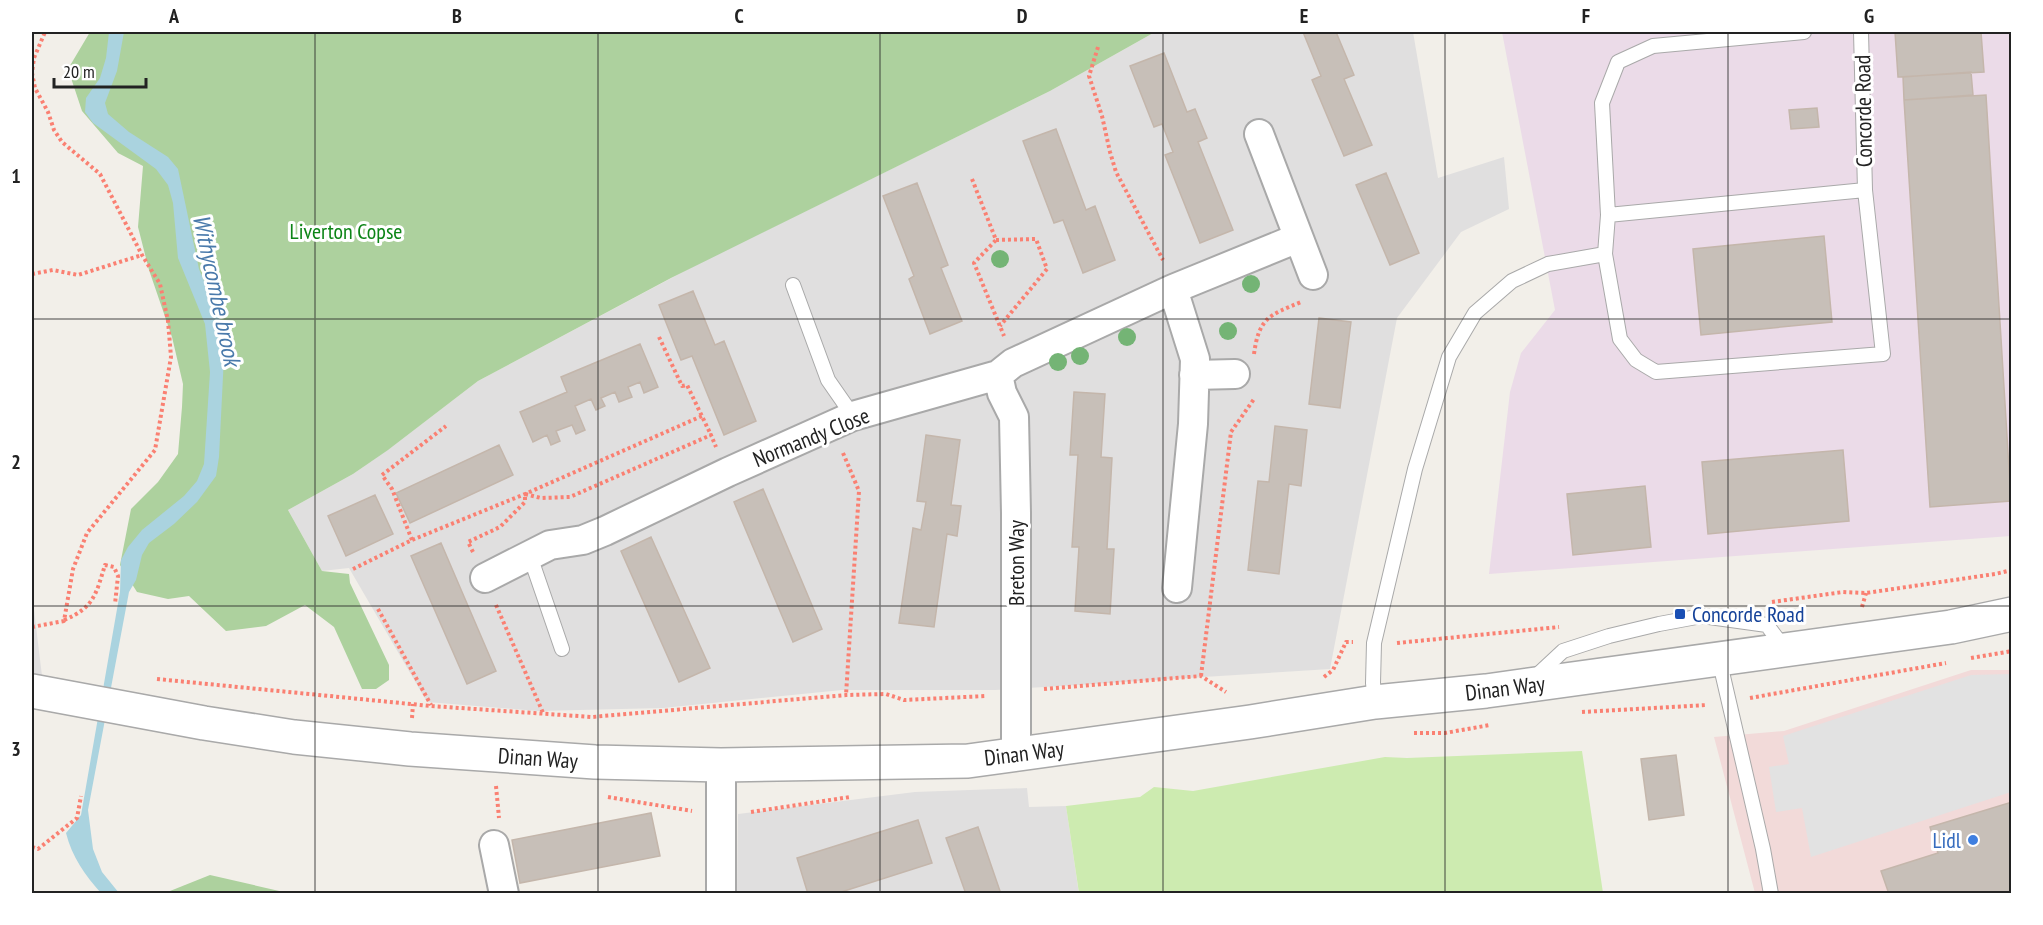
<svg xmlns="http://www.w3.org/2000/svg" width="2043" height="925" font-family="'PT Sans Narrow',sans-serif">
	<style>
		.residential { fill: #e0dfdf }
		.commercial { fill: #f2dad9 }
		.industrial { fill: #ebdbe8 }
		.grass { fill: #cdebb0 }
		.forest { fill: #add19e }
		.parking { fill: #e2e2e2 }
		.water { fill: #aad3df }
		.building { fill: #c7bfb8; stroke: #c4b6ab; stroke-width: 1.5 }
		.lines { fill: none; stroke-linecap: round; stroke-linejoin: round }
		.service-casing { stroke: #a9a9a9; stroke-width: 16 }
		.minor-casing { stroke: #a9a9a9; stroke-width: 32 }
		.tertiary-casing { stroke: #a9a9a9; stroke-width: 36 }
		.path { stroke: #fa8072; stroke-width: 4; stroke-dasharray: 3 3; stroke-linecap: butt }
		.service { stroke: #fff; stroke-width: 14 }
		.minor { stroke: #fff; stroke-width: 28 }
		.tertiary { stroke: #fff; stroke-width: 33 }
		.tree { fill: #74b475 }
		.grid { fill: none; stroke: #222; stroke-width: 1.5; stroke-opacity: 0.55 }
		.transit-dot { fill: #1a4fb4; stroke: #fff; stroke-width: 2 }
		.shop-dot { fill: #3f7fe0; stroke: #fff; stroke-width: 2 }
		.labels { text-anchor: middle; dominant-baseline: central; stroke-width: 6; stroke-linejoin: round; paint-order: stroke }
		.street-label { font-size: 22px; fill: #222; stroke: #fff }
		.park-label { font-size: 22px; fill: #0c8416; stroke: #fff }
		.transit-label { font-size: 22px; fill: #164399; stroke: #fff; text-anchor: start }
		.shop-label { font-size: 22px; fill: #366cbe; stroke: #fff; text-anchor: end }
		.water-label { font-size: 24px; font-style: italic; fill: #4a7aab; stroke: #fff }
		.neatline { fill: none; stroke: #222; stroke-width: 2 }
		.grid-label { font-size: 20px; text-anchor: middle; font-weight: bold; fill: #222 }
	</style>
	<rect width="100%" height="100%" fill="#f2efe9"/>
	<!-- residential -->
	<path class="residential" d="M1155 32H1413L1438 178 1504 157 1509 209 1461 232 1397 318 1330 669 996 690H842L663 708 538 711 427 702 349 568 322 571 288 510 353 474 393 446 478 381 696 265 1050 91Z
		M32 593 42 676 32 673Z
		M1027 788 1029 807 1066 806 1079 894H737L738 814 915 792Z"/>
	<!-- commercial -->
	<path class="commercial" d="M1971 670H2011V893H1755L1714 737 1784 731Z"/>
	<!-- industrial -->
	<path class="industrial" d="M1502 32H2011V536L1489 574 1510 392 1521 353 1555 310Z"/>
	<!-- grass -->
	<path class="grass" d="M1582 751 1603 893H1079L1066 806 1140 797 1154 787 1193 791 1385 757 1407 758Z"/>
	<!-- forest -->
	<path class="forest" d="M90 32H1155L1050 91 671 278 478 381 388 450 353 474 288 510 322 571 349 574 350 583 389 665V680L376 689H362L334 627 305 605 266 626 226 631 189 596 168 599 137 592 120 565 131 509 158 482 178 454 182 407 183 384 172 337 149 270 138 227 143 166 118 153 82 111 68 69Z
		M210 875 288 893H165Z"/>
	<!-- parking -->
	<path class="parking" d="M2011 674V792L1811 857 1802 808 1776 812 1769 767 1789 764 1783 736 1971 675Z"/>
	<!-- water -->
	<path class="water" d="M109 32H124L117 71 105 103 108 114 129 132 168 157 178 169 199 269 220 319 224 336V356L219 457 216 476 197 502 174 524 149 543 142 555 136 580 129 592 88 810 93 849 102 872 119 893H101C85 875 72 857 66 833L81 815 120 592 121 560 128 547 142 530 184 496 197 481 204 464 210 372 205 324 178 258 173 203 168 185 156 169 93 123 85 112 86 98 100 78 106 58Z"/>
	<!-- building -->
	<path class="building" d="M1303 32H1336L1354 75 1344 79 1372 145 1344 156 1312 80 1321 76Z
		M1895 32H1981L1984 72 1898 77Z
		M1164 53 1187 112 1195 109 1207 138 1198 142 1233 230 1200 243 1165 155 1173 152 1162 124 1154 127 1130 66Z
		M1971 72 1973 95 1904 100 1903 77Z
		M1986 95 2011 501 1930 507 1904 100Z
		M1817 108 1819 127 1791 129 1789 110Z
		M1056 129 1086 210 1095 206 1115 260 1083 273 1063 220 1054 223 1023 141Z
		M1386 173 1419 253 1390 265 1356 185Z
		M917 183 948 265 941 268 962 321 930 334 909 279 914 276 883 196Z
		M1824 236 1832 322 1701 335 1693 249Z
		M693 291 715 345 724 341 756 421 724 435 692 356 681 360 659 305Z
		M1319 318 1351 322 1340 408 1309 404Z
		M640 344 658 387 644 393 640 382 628 387 632 397 619 402 615 392 601 398 605 406 596 410 591 399 575 406 585 430 576 434 572 425 556 431 560 441 551 445 547 435 533 442 520 412 567 392 561 377Z
		M1074 392 1105 394 1101 457 1112 458 1107 549H1114L1110 614 1075 611 1079 547H1072L1078 455H1070Z
		M1275 426 1307 430 1301 486 1289 484 1279 574 1248 570 1258 481 1269 482Z
		M926 435 960 440 951 505 961 506 957 536 947 534 934 627 899 623 913 528 921 530 926 502 917 501Z
		M499 445 513 475 410 523 396 493Z
		M1843 450 1849 521 1708 534 1702 462Z
		M1645 486 1651 547 1573 555 1567 494Z
		M763 489 822 629 793 642 734 502Z
		M375 495 393 534 346 556 328 516Z
		M651 537 710 668 679 682 621 551Z
		M441 543 496 671 467 684 411 556Z
		M1676 755 1684 815 1649 820 1641 759Z
		M2012 802V894H1889L1881 871 1938 853 1930 827Z
		M651 813 660 856 520 883 512 840Z
		M918 820 932 863 835 894H808L797 858Z
		M978 827 1001 894H966L946 838Z"/>
	<g class="lines">
		<defs>
			<path id="service" d="M1804 32 1653 46 1618 62 1602 103 1608 215 1605 254 1620 339 1636 360 1656 372 1883 354 1865 190 1861 32
				M1608 215 1865 190
				M793 285 828 380 853 416
				M530 556 562 649
				M1719 659 1763 849 1771 894
				M1534 678 1563 651 1609 636 1659 624 1702 616 1767 625 1784 648
				M1375 702 1373 683 1374 643 1415 469 1449 357 1475 313 1512 281 1548 264 1605 254"/>
			<path id="minor" d="M1259 134 1313 275
				M1173 289 1195 359 1193 424 1177 588
				M998 375 1002 393 1014 417 1016 513V754
				M1194 375 1235 374
				M485 578 550 545 583 540 605 531 728 472 853 416 998 375 1013 363 1173 289 1298 238
				M721 765V894
				M494 845 504 894"/>
			<path id="tertiary" d="M32 691 204 723 294 737 410 749 595 762 721 765 968 761 1250 722 1375 702 1486 691 1951 627 2012 614"/>
		</defs>
		<!-- service casing -->
		<use href="#service" class="service-casing"/>
		<!-- minor casing -->
		<use href="#minor" class="minor-casing"/>
		<!-- tertiary casing -->
		<use href="#tertiary" class="tertiary-casing"/>
		<!-- path -->
		<path class="path" d="M1098 47 1089 76 1102 116 1110 152 1116 172 1163 260
			M972 179 996 240 974 263 1004 336
			M996 240 1036 239 1047 269 1000 326
			M32 274 53 270 78 275 142 255
			M659 337 682 386 687 385 711 435
			M1254 354C1259 317 1270 315 1301 302
			M843 453 859 491 846 695
			M412 540 392 489 382 475 446 426
			M473 552 468 542 500 527 525 502V494L541 498 570 497 711 435 716 447
			M353 569 412 540 525 494 702 416
			M1772 602 1843 592 1866 593 1995 574 2012 570
			M496 605 544 715
			M1862 607 1866 593
			M378 609 431 705
			M64 620C94 608 96 594 105 565L114 567 118 576 115 604
			M32 627 64 621 73 569 87 533 155 450 171 357 168 321 160 284 142 255 100 174 62 142 54 130 48 112 35 88 32 73 34 58 45 32
			M1397 643 1559 627
			M1971 658 2012 651
			M1201 676 1231 432 1254 399
			M1324 677 1333 670 1346 642H1353
			M157 679 431 706 592 717 846 695 886 694 904 700 986 696
			M1044 689 1201 676 1226 692
			M1750 698 1946 663
			M1582 712 1707 705
			M412 718 413 704
			M1414 733H1445L1490 725
			M496 786 499 818
			M608 797 692 811
			M751 812 850 797
			M32 847 38 849 77 818 81 796"/>
		<!-- service -->
		<use href="#service" class="service"/>
		<!-- minor -->
		<use href="#minor" class="minor"/>
		<!-- tertiary -->
		<use href="#tertiary" class="tertiary"/>
	</g>
	<!-- trees -->
	<g class="tree">
		<circle cx="1000" cy="259" r="9"/>
		<circle cx="1251" cy="284" r="9"/>
		<circle cx="1228" cy="331" r="9"/>
		<circle cx="1127" cy="337" r="9"/>
		<circle cx="1080" cy="356" r="9"/>
		<circle cx="1058" cy="362" r="9"/>
	</g>
	<!-- grid -->
	<path class="grid" d="M315 32V894M598 32V894M880 32V894M1163 32V894M1445 32V894M1728 32V894M32 319H2012M32 606H2012"/>
	<!-- markers -->
	<rect class="transit-dot" x="1674" y="608" width="12" height="12" rx="3"/>
	<circle class="shop-dot" cx="1973" cy="840" r="6"/>
	<g class="labels">
		<!-- street labels -->
		<g class="street-label">
			<text transform="translate(1863 111) rotate(-91)">Concorde Road</text>
			<text transform="translate(811 437) rotate(-22)">Normandy Close</text>
			<text transform="translate(1016 563) rotate(-90)">Breton Way</text>
			<text transform="translate(1505 688) rotate(-7)">Dinan Way</text>
			<text transform="translate(1024 753) rotate(-7)">Dinan Way</text>
			<text transform="translate(538 758) rotate(4)">Dinan Way</text>
		</g>
		<!-- park labels -->
		<g class="park-label">
			<text x="346" y="231">Liverton Copse</text>
		</g>
		<!-- transit labels -->
		<g class="transit-label">
			<text x="1692" y="614">Concorde Road</text>
		</g>
		<!-- shop labels -->
		<g class="shop-label">
			<text x="1961" y="840">Lidl</text>
		</g>
		<!-- water labels -->
		<g class="water-label">
			<text transform="translate(217 290) rotate(78)">Withycombe brook</text>
		</g>
	</g>
	<!-- border -->
	<rect width="2043" height="925" fill="none" stroke="#ffffff" stroke-width="66"/>
	<!-- scale -->
	<path d="M54 78v9h92v-9" fill="none" stroke="#222222" stroke-width="3"/>
	<text x="63" y="78" font-size="18" fill="#222222" stroke="#ffffff" stroke-width="4.5" paint-order="stroke">20 m</text>
	<rect x="33" y="33" width="1977" height="859" class="neatline"/>
	<g class="grid-label">
		<text x="174" y="23">A</text>
		<text x="457" y="23">B</text>
		<text x="739" y="23">C</text>
		<text x="1022" y="23">D</text>
		<text x="1304" y="23">E</text>
		<text x="1586" y="23">F</text>
		<text x="1869" y="23">G</text>
		<text x="16" y="183">1</text>
		<text x="16" y="469">2</text>
		<text x="16" y="756">3</text>
	</g>
</svg>
